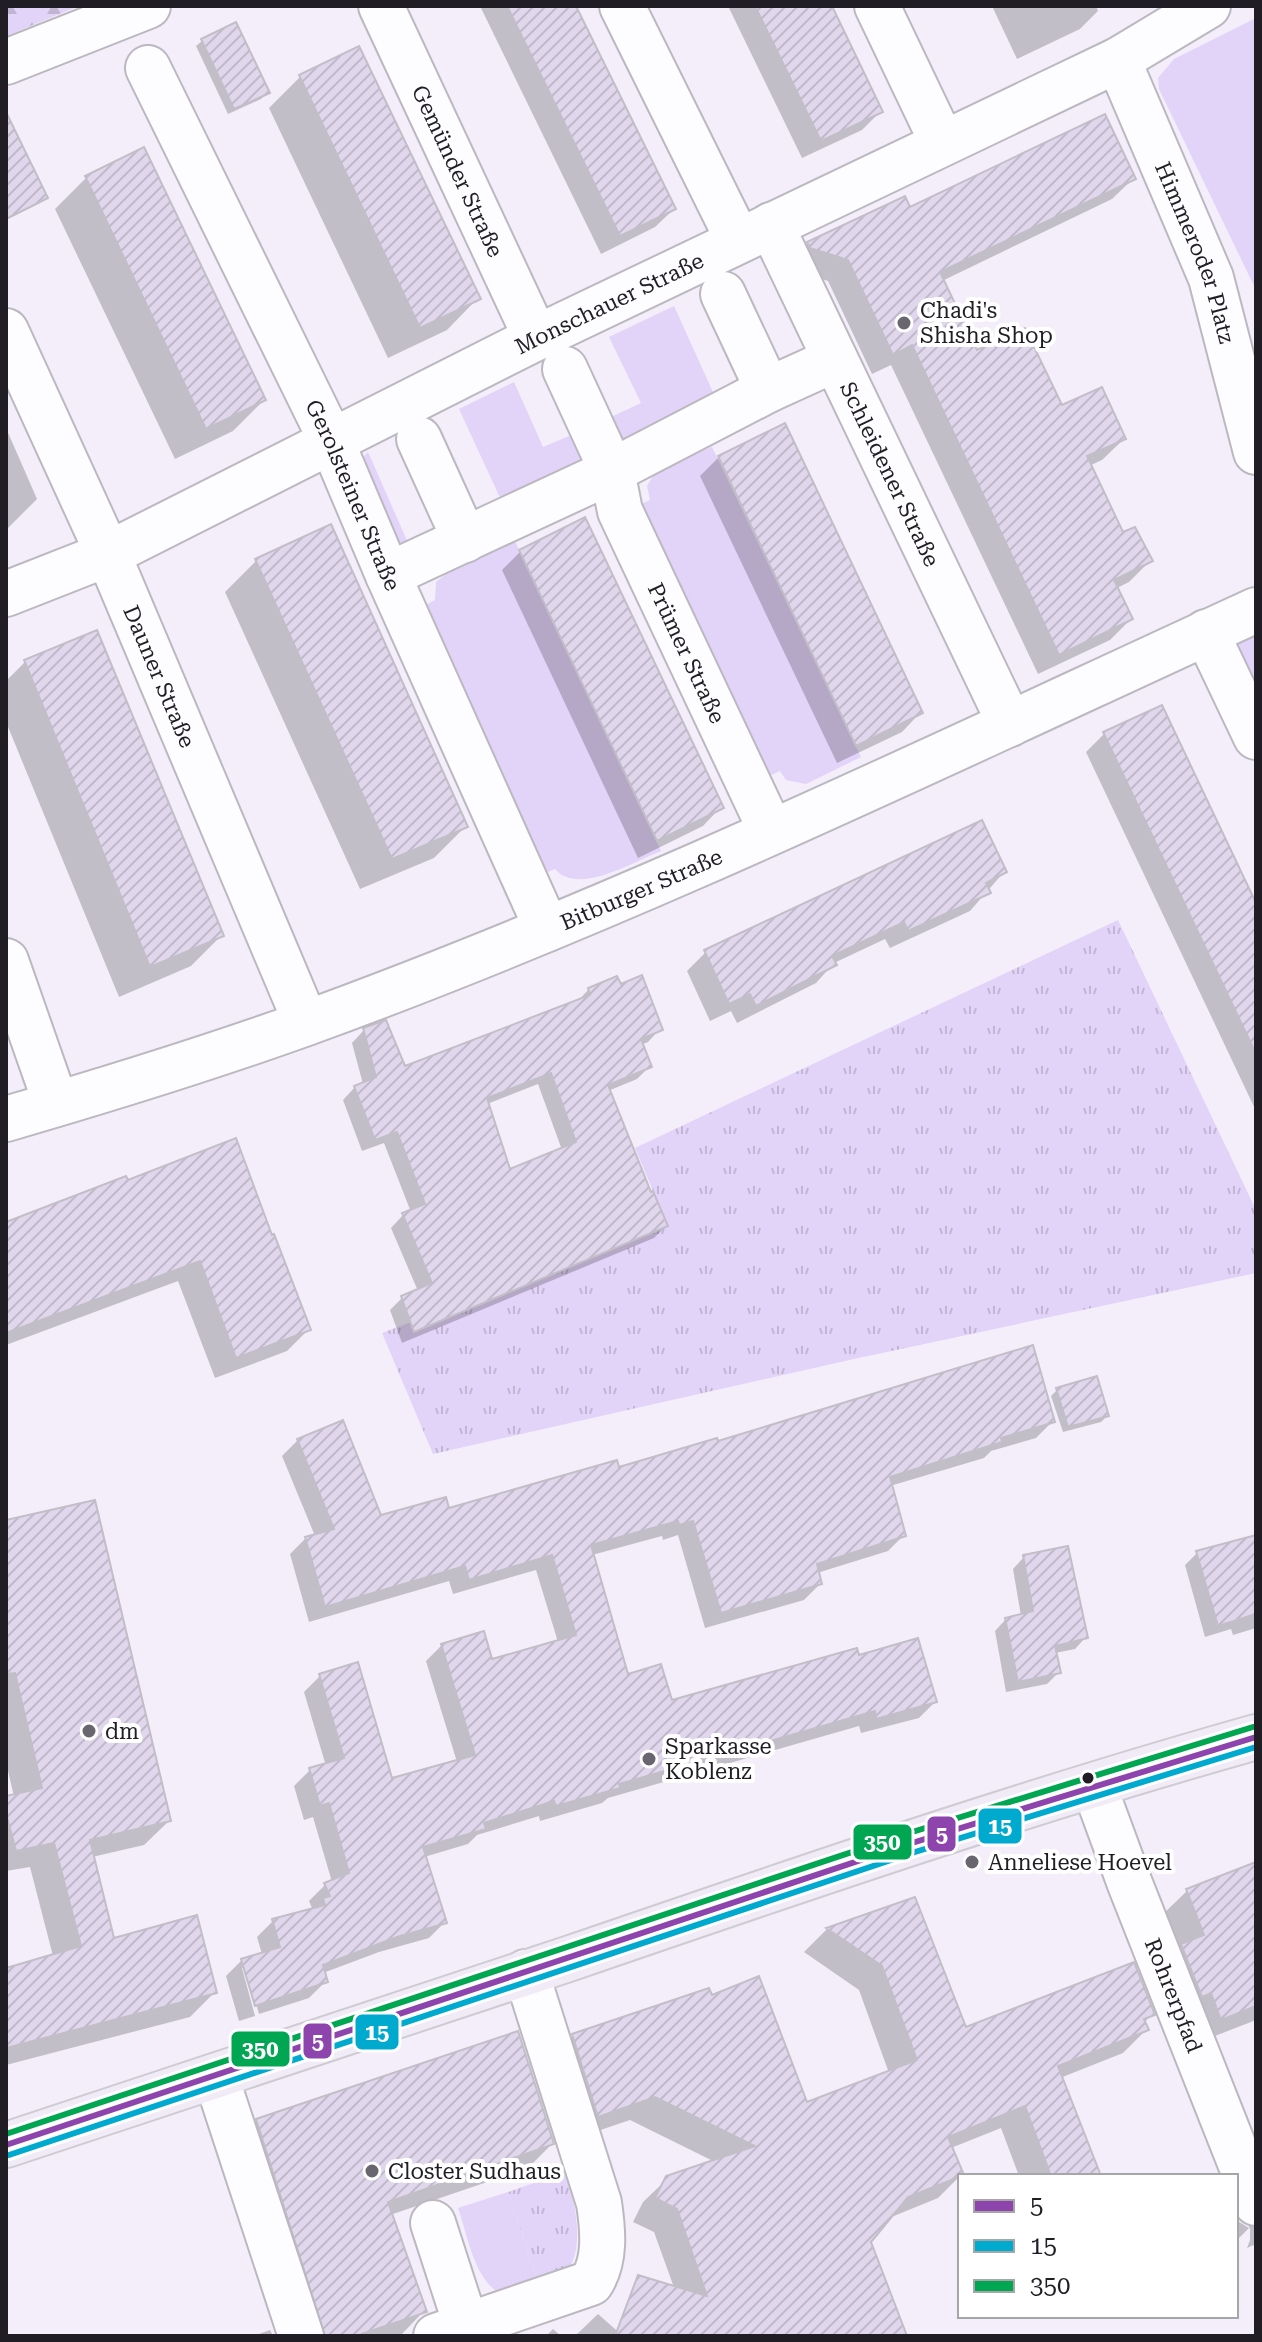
<svg xmlns="http://www.w3.org/2000/svg" width="1262" height="2342" font-family="'Roboto Serif',serif">
	<style>
		.grass { fill: #e2d3f8 }
		.forest { fill: url(#forest-firs) }
		.park { fill: url(#park-tufts) }
		.shadow { fill: #0003; fill-rule: evenodd }
		.building { fill: url(#building-hatch); stroke: #c2bec7; stroke-width: 2; fill-rule: evenodd }
		.lines { fill: none; stroke-linecap: round; stroke-linejoin: round }
		.minor-casing { stroke: #bbb8c0; stroke-width: 48 }
		.major-casing { stroke: #cecbd2; stroke-width: 48 }
		.minor { stroke: #fdfcfe; stroke-width: 44 }
		.major { stroke: #f0ebf6; stroke-width: 44 }
		.bus-1-casing { stroke: #fff; stroke-width: 12 }
		.bus-2-casing { stroke: #fff; stroke-width: 12 }
		.bus-3-casing { stroke: #fff; stroke-width: 12 }
		.bus-1 { stroke: #8e44ad; stroke-width: 6 }
		.bus-2 { stroke: #00a9ce; stroke-width: 6 }
		.bus-3 { stroke: #00a651; stroke-width: 6 }
		.poi-dot { fill: #6a666f; stroke: #fff; stroke-width: 3 }
		.bus-dot { fill: #201d24; stroke: #fff; stroke-width: 3 }
		.labels { text-anchor: middle; dominant-baseline: central; stroke-width: 8; stroke-linejoin: round; paint-order: stroke }
		.street-label { font-size: 22px; fill: #201d24; stroke: #fff }
		.poi-label { font-size: 22px; fill: #201d24; stroke: #fff; text-anchor: start }
		.line-badge { stroke: #fff; stroke-width: 3 }
		.badge-label { font-size: 22px; text-anchor: middle; font-weight: bold; fill: #fff }
	</style>
	<defs>
		<pattern id="forest-firs" width="22" height="20" patternUnits="userSpaceOnUse" patternTransform="scale(2)"><rect width="22" height="20" fill="#e2d3f8"/><path d="M5 1l3.5 6h-7zM16 11l3.5 6h-7z" fill="#c2b5d4"/></pattern>
		<pattern id="park-tufts" width="24" height="20" patternUnits="userSpaceOnUse" patternTransform="scale(2)"><rect width="24" height="20" fill="#e2d3f8"/><path d="M3 7l-1-3M5 7V3M7 7l1-3M15 17l-1-3M17 17v-4M19 17l1-3" fill="none" stroke="#c2b5d4"/></pattern>
		<pattern id="building-hatch" width="6" height="6" patternUnits="userSpaceOnUse" patternTransform="scale(2)"><rect width="6" height="6" fill="#e0d7ed"/><path d="M-1 1l2-2M0 6l6-6M5 7l2-2" fill="none" stroke="#c0b8cb"/></pattern>
	</defs>
	<rect width="100%" height="100%" fill="#f3eefa"/>
	<!-- grass -->
	<path class="grass" d="M1256 18V290L1159 89 1158 78 1174 59Z
		M674 306 717 401 624 445 611 417 641 403 609 337Z
		M514 382 543 447 574 434 587 462 502 502 459 409Z
		M712 447 861 757 806 784 786 780 780 771 769 776 638 505 650 500 647 486 656 471Z
		M368 452 409 545 400 546 361 459Z
		M515 541 661 851C633 862 578 896 555 869L543 874 424 606 435 600 436 582 445 575Z
		M1256 625V709L1237 651 1240 638Z
		M508 2192 540 2288 499 2293C473 2276 468 2236 458 2208Z"/>
	<!-- forest -->
	<path class="forest" d="M6 6H79L6 36Z"/>
	<!-- park -->
	<path class="park" d="M1118 920 1256 1210V1273L854 1359 433 1454 382 1333 668 1226 635 1148Z
		M566 2172C574 2198 586 2248 567 2271 561 2279 549 2283 540 2288L508 2192Z"/>
	<!-- shadow -->
	<path class="shadow" d="M480 6H574L674 209 655 227 601 254Z
		M728 6H830L881 111 862 130 802 158Z
		M992 6H1096L1098 11 1080 29 1017 59Z
		M202 41 267 93 261 99 228 114 196 46Z
		M358 48 478 298 447 330 388 358 269 108 300 77Z
		M6 135 45 197 40 203 6 220Z
		M86 178 264 400 233 431 175 459 55 209Z
		M1134 178 1112 199 942 281 976 353 1061 408 1124 439 1102 460 1089 466 1122 535 1150 561 1129 582 1115 589 1131 619 1110 640 1038 674 891 365 872 374 828 281 789 269 787 265 808 243 909 209Z
		M6 428 37 499 6 530Z
		M719 457 920 713 902 732 837 763 700 476Z
		M520 552 721 807 703 826 638 858 502 570Z
		M256 561 465 827 434 858 360 889 225 592Z
		M25 662 222 935 191 966 119 997 6 722V681Z
		M1104 734 1256 907V1111L1086 752Z
		M1004 872 970 911 890 948 885 939 834 963 816 983 737 1023 731 1011 710 1021 687 971 706 952Z
		M589 989 660 1029 648 1042 641 1045 649 1067 637 1079 608 1091 650 1195 666 1226 654 1238 402 1343 390 1310 402 1298 418 1291 391 1228 403 1215 411 1212 384 1143 362 1151 343 1100 355 1087 363 1084 352 1043 364 1030 404 1068 576 1003ZM538 1084 562 1150 509 1172 487 1104Z
		M125 1178 308 1330 287 1351 215 1378 178 1281 6 1345V1224Z
		M1057 1390 1107 1416 1101 1422 1063 1432 1051 1396Z
		M1052 1422 1036 1438 991 1451 984 1458 890 1486 904 1535 888 1551 817 1573 820 1584 804 1600 705 1628 678 1535 663 1540 662 1536 592 1555 627 1676 670 1702 858 1657 935 1702 919 1718 861 1733 859 1726 608 1798 602 1803 540 1821 539 1816 477 1835 468 1844 424 1857 445 1922 429 1938 379 1952 323 1973 325 1982 309 1998 259 2014 246 1968H242L255 2016 239 2021 226 1976 242 1960 262 1954 257 1937 273 1921 313 1910 309 1901 325 1885 332 1882 313 1817 304 1820 294 1786 310 1770 326 1766 304 1692 320 1676 391 1781 457 1762 426 1661 442 1645 490 1661 558 1642 536 1570 453 1594 449 1581 309 1622 290 1554 306 1538 315 1536 282 1456 298 1440 380 1517 447 1511 716 1443Z
		M6 1522 169 1821 144 1845 92 1857 112 1940 215 1992 190 2017 6 2065V1969L53 1956 30 1867 6 1871V1799L14 1797 6 1762Z
		M1256 1537V1628L1233 1635 1231 1629 1205 1637 1185 1565 1197 1553Z
		M1024 1557 1086 1637 1075 1649 1055 1653 1059 1672 1047 1684 1006 1692 995 1631 1006 1619 1021 1616 1013 1569Z
		M1256 1864V2020L1197 2043 1162 1915 1187 1891Z
		M914 1900 965 2030 1152 2014 1144 2023 1146 2030 1123 2053 1060 2078 1099 2176H1019L1001 2128 951 2148 962 2174 938 2198 889 2218 869 2241 905 2336H699L690 2332 654 2232 633 2222 643 2202 668 2178 715 2162 630 2120 574 2139 549 2060 573 2036 711 1998 806 2104 889 2073 859 1990 804 1952 827 1929Z
		M257 2121 552 2144 528 2168 390 2215 424 2311 401 2335 296 2336 234 2145Z
		M1256 2175V2244L1247 2248 1250 2240V2229L1237 2195Z
		M1236 2220 1249 2228 1236 2241Z
		M598 2314 623 2336H575Z
		M553 2329 561 2336H546Z
		M270 2330 273 2336H253Z"/>
	<!-- building -->
	<path class="building" d="M507 6H576L676 209 620 236Z
		M755 6H832L883 112 821 141Z
		M236 22 270 93 234 109 201 39Z
		M359 46 481 299 420 328 299 75Z
		M6 112 48 198 6 219Z
		M1105 114 1136 179 940 272 977 350 1025 328 1062 405 1102 387 1126 439 1087 456 1123 532 1135 527 1153 561 1114 580 1133 619 1059 655 912 345 893 355 848 260 810 248 807 242 905 196 910 207Z
		M144 147 266 400 206 429 85 176Z
		M785 423 923 713 856 746 718 456Z
		M585 517 724 808 657 841 519 550Z
		M331 524 468 827 392 859 255 559Z
		M97 630 224 936 150 967 24 660Z
		M1162 705 1256 903V1054L1103 732Z
		M982 820 1007 872 986 883 991 893 908 931 904 922 832 956 837 965 756 1006 750 994 729 1004 704 950Z
		M642 975 663 1030 641 1039 652 1067 608 1085 651 1192 653 1191 668 1226 414 1332 401 1296 432 1283 402 1213 425 1204 397 1132 375 1140 354 1086 376 1077 363 1028 386 1020 405 1066 590 995 588 988 617 976 621 984ZM551 1073 576 1142 510 1169 487 1098Z
		M236 1138 272 1235 274 1234 311 1330 236 1358 200 1261 6 1333V1222L126 1176 128 1180Z
		M1033 1345 1055 1422 1001 1438 1002 1442 890 1477 906 1536 817 1564 822 1584 721 1613 693 1521 679 1525 678 1521 591 1545 628 1674 661 1664 672 1700 857 1648 859 1655 918 1638 937 1702 876 1719 875 1711 619 1784 620 1788 556 1806 554 1801 484 1823 486 1829 423 1847 447 1923 397 1937 323 1965 328 1982 255 2006 241 1959 280 1947 272 1919 325 1905 323 1898 330 1896 324 1883 349 1873 329 1803 320 1806 309 1768 344 1758 319 1674 358 1662 392 1778 475 1755 441 1644 484 1631 492 1659 576 1635 552 1555 469 1580 465 1566 325 1607 305 1537 334 1529 297 1439 343 1420 381 1515 446 1497 449 1508 617 1460 619 1467 717 1438 718 1441Z
		M1097 1376 1109 1416 1068 1427 1056 1388Z
		M95 1500 171 1821 90 1840 114 1938 197 1915 217 1993 6 2048V1968L81 1946 54 1843 16 1851 6 1813V1796L42 1788 15 1673 6 1674V1520Z
		M1256 1535V1614L1218 1626 1196 1551Z
		M1068 1546 1088 1638 1055 1646 1061 1673 1018 1682 1005 1618 1033 1611 1023 1555Z
		M1256 1862V2006L1221 2020 1211 1993 1202 1997 1181 1944 1204 1935 1186 1889Z
		M915 1897 966 2027 1134 1962 1155 2015 1144 2019 1149 2030 1058 2066 1101 2176H1051L1025 2106 948 2137 964 2175 908 2197 871 2242 907 2336H615L638 2275 707 2296 677 2209 655 2198 666 2176 755 2146 655 2097 598 2117 572 2034 709 1988 712 1995 759 1976 807 2102 917 2060 882 1966 826 1928Z
		M518 2031 554 2144 388 2202 427 2312 356 2336H325L256 2119Z"/>
	<g class="lines">
		<defs>
			<g id="minor">
				<path id="s1" d="M381 6 536 338"/>
				<path d="M622 6 738 240"/>
				<path d="M877 6 942 142"/>
				<path id="s2" d="M1118 60 1211 278 1256 452"/>
				<path d="M6 62 148 6"/>
				<path id="s3" d="M148 68 331 440 388 575 547 929"/>
				<path id="s4" d="M771 225 1010 724"/>
				<path d="M723 294 768 390"/>
				<path id="s5" d="M6 331 108 554 306 1023"/>
				<path id="s6" d="M565 369 612 471 620 511 771 831"/>
				<path d="M419 439 465 540"/>
				<path d="M388 575 612 471 768 390 834 360"/>
				<path id="s7" d="M6 594 108 554 536 338 1118 60 1208 6"/>
				<path d="M1206 632 1256 737"/>
				<path d="M6 961 56 1104"/>
				<path id="s8" d="M6 1119C106 1090 206 1059 304 1024 629 906 942 754 1256 610"/>
				<path id="s9" d="M1094 1786 1130 1884 1256 2203"/>
				<path d="M216 2077 301 2336"/>
				<path d="M433 2223 466 2325"/>
				<path d="M436 2336 591 2283C606 2260 603 2230 599 2203L526 1972"/>
			</g>
			<path id="major" d="M6 2145C195 2084 383 2021 571 1958 798 1880 1025 1802 1256 1737"/>
		</defs>
		<!-- minor casing -->
		<use href="#minor" class="minor-casing"/>
		<!-- major casing -->
		<use href="#major" class="major-casing"/>
		<!-- minor -->
		<use href="#minor" class="minor"/>
		<!-- major -->
		<use href="#major" class="major"/>
		<defs>
			<path id="bus-1" d="M6 2145 912 1843 1256 1737"/>
			<path id="bus-2" d="M9 2155 915 1852 1256 1747"/>
			<path id="bus-3" d="M6 2134 909 1833 1253 1727"/>
		</defs>
		<!-- bus-1 casing -->
		<use href="#bus-1" class="bus-1-casing"/>
		<!-- bus-2 casing -->
		<use href="#bus-2" class="bus-2-casing"/>
		<!-- bus-3 casing -->
		<use href="#bus-3" class="bus-3-casing"/>
		<!-- bus-1 -->
		<use href="#bus-1" class="bus-1"/>
		<!-- bus-2 -->
		<use href="#bus-2" class="bus-2"/>
		<!-- bus-3 -->
		<use href="#bus-3" class="bus-3"/>
	</g>
	<!-- markers -->
	<g class="poi-dot">
		<circle cx="904" cy="323" r="8"/>
		<circle cx="89" cy="1731" r="8"/>
		<circle cx="649" cy="1759" r="8"/>
		<circle cx="972" cy="1862" r="8"/>
		<circle cx="372" cy="2171" r="8"/>
	</g>
	<circle class="bus-dot" cx="1088" cy="1778" r="7"/>
	<g class="labels">
		<!-- street labels -->
		<g class="street-label">
			<text stroke="none"><textPath href="#s1" startOffset="182">Gemünder Straße</textPath></text>
			<text stroke="none"><textPath href="#s2" startOffset="208">Himmeroder Platz</textPath></text>
			<text stroke="none"><textPath href="#s7" startOffset="670">Monschauer Straße</textPath></text>
			<text stroke="none"><textPath href="#s4" startOffset="276">Schleidener Straße</textPath></text>
			<text stroke="none"><textPath href="#s3" startOffset="474">Gerolsteiner Straße</textPath></text>
			<text stroke="none"><textPath href="#s6" startOffset="310">Prümer Straße</textPath></text>
			<text stroke="none"><textPath href="#s5" startOffset="378">Dauner Straße</textPath></text>
			<text stroke="none"><textPath href="#s8" startOffset="676">Bitburger Straße</textPath></text>
			<text stroke="none"><textPath href="#s9" startOffset="224">Rohrerpfad</textPath></text>
		</g>
		<!-- poi labels -->
		<g class="poi-label">
			<text x="920" y="310">Chadi's<tspan x="920" dy="25">Shisha Shop</tspan></text>
			<text x="105" y="1731">dm</text>
			<text x="665" y="1746">Sparkasse<tspan x="665" dy="25">Koblenz</tspan></text>
			<text x="988" y="1862">Anneliese Hoevel</text>
			<text x="388" y="2171">Closter Sudhaus</text>
		</g>
	</g>
	<g class="line-badge">
		<rect x="977" y="1807" width="46" height="38" rx="8" fill="#00a9ce"/>
		<rect x="926" y="1815" width="31" height="38" rx="8" fill="#8e44ad"/>
		<rect x="852" y="1823" width="61" height="38" rx="8" fill="#00a651"/>
		<rect x="354" y="2013" width="46" height="38" rx="8" fill="#00a9ce"/>
		<rect x="302" y="2022" width="31" height="38" rx="8" fill="#8e44ad"/>
		<rect x="230" y="2030" width="61" height="38" rx="8" fill="#00a651"/>
	</g>
	<g class="badge-label">
		<text x="1000" y="1834">15</text>
		<text x="942" y="1842">5</text>
		<text x="882" y="1850">350</text>
		<text x="377" y="2040">15</text>
		<text x="318" y="2049">5</text>
		<text x="260" y="2057">350</text>
	</g>
	<!-- border -->
	<rect width="1262" height="2342" fill="none" stroke="#201d24" stroke-width="16"/>
	<!-- legend -->
	<rect x="958" y="2174" width="280" height="144" fill="#ffffff" stroke="#a6a5a7" stroke-width="2"/>
	<rect x="974" y="2200" width="40" height="12" fill="#8e44ad" stroke="#a6a5a7" stroke-width="2"/>
	<text x="1030" y="2214" font-size="24" fill="#201d24">5</text>
	<rect x="974" y="2240" width="40" height="12" fill="#00a9ce" stroke="#a6a5a7" stroke-width="2"/>
	<text x="1030" y="2254" font-size="24" fill="#201d24">15</text>
	<rect x="974" y="2280" width="40" height="12" fill="#00a651" stroke="#a6a5a7" stroke-width="2"/>
	<text x="1030" y="2294" font-size="24" fill="#201d24">350</text>
</svg>
